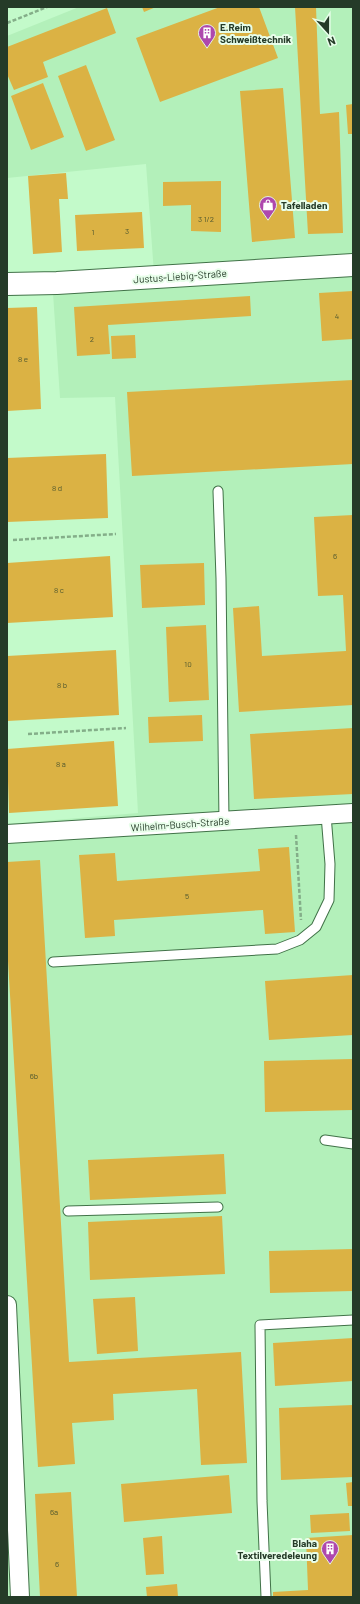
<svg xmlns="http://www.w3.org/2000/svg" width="360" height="1604" font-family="Barlow,sans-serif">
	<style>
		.built { fill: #b3f0ba }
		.building { fill: #dbb244 }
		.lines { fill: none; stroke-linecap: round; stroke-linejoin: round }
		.lane-casing { stroke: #417248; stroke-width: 11 }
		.street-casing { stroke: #417248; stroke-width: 20 }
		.secondary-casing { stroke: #417248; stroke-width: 24 }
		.path { stroke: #84ae89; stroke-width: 2.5; stroke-dasharray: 4 2; stroke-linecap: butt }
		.lane { stroke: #fff; stroke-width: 9 }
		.street { stroke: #fff; stroke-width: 18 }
		.secondary { stroke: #fff; stroke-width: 22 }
		.labels { text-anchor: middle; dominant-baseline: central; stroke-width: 4; stroke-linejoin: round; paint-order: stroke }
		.number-label { font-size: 8px; fill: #52592f }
		.poi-label { font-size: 10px; font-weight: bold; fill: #253b28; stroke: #e8feea; text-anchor: start }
		.street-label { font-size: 10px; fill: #253b28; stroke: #e8feea }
	</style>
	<rect width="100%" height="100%" fill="#c3faca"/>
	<!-- built -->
	<path class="built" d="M79 7H353V1597H7V824L138 813 115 397 60 398 53 293 155 287 146 164 7 178V36Z"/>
	<!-- building -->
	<path class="building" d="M142 7H156L144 12Z
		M220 7H259L278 58 160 102 136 38Z
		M295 7H316L320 114 339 112 343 233 308 234Z
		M107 8 116 33 43 62 48 77 14 90 7 74V47Z
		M86 65 115 140 86 151 58 76Z
		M43 83 64 137 31 150 11 96Z
		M283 88 295 238 252 242 240 91Z
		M353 104V134H348L346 105Z
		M66 173 68 199H59L62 252 33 254 28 176Z
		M221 181V232L191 231V205L163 206V182Z
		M142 212 144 248 77 251 75 215Z
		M353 291V339L322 341 319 293Z
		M250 296 251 316 108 325 110 354 77 356 74 307Z
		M37 307 41 409 7 411V308Z
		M135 335 136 358 112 359 111 336Z
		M353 380V464L132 476 127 392Z
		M106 454 108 518 7 522V458Z
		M353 515V705L239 712 233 608 259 606 262 656 346 651 343 595 318 596 314 517Z
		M110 556 113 617 7 623V563Z
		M204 563 205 605 142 608 140 565Z
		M206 625 209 700 169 702 166 627Z
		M116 650 119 715 7 721V656Z
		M202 715 203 741 149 743 148 717Z
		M353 728V794L254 799 250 734Z
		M114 741 118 806 9 813 7 749Z
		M289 847 295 932 265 934 263 910 114 920 115 936 85 938 79 855 115 853 117 881 260 871 258 849Z
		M40 860 69 1362 241 1352 247 1463 201 1465 197 1389 113 1394 114 1420 72 1423 75 1464 38 1467 7 944V862Z
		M353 975V1035L269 1040 265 981Z
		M353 1059V1110L265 1112 264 1061Z
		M224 1154 226 1194 90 1200 88 1160Z
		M222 1216 225 1274 90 1280 88 1222Z
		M353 1249V1291L270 1293 269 1251Z
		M135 1297 138 1351 97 1354 93 1299Z
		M353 1338V1381L275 1386 273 1343Z
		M353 1405V1477L281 1480 279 1408Z
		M229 1475 232 1513 124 1522 121 1484Z
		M353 1482V1506H348L346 1483Z
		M71 1492 77 1597H40L35 1494Z
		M349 1513 350 1531 311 1533 310 1515Z
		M353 1535V1597H273V1592L308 1590 306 1538Z
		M162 1536 164 1574 146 1575 143 1538Z
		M177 1584 178 1597H147L146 1587Z"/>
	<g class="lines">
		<defs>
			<path id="lane" d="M218 491 221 578 224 821
				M53 962 277 949 300 940 316 927 329 900 330 864 326 815
				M325 1140 353 1144
				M68 1211 218 1207
				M266 1597 262 1501 260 1325 353 1320"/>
			<path id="street" d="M7 834 353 813
				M7 1305 20 1597"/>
			<path id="secondary" d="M7 284 57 283 353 265"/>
		</defs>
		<!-- lane casing -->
		<use href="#lane" class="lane-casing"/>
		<!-- street casing -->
		<use href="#street" class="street-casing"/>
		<!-- secondary casing -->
		<use href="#secondary" class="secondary-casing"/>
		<!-- path -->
		<path class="path" d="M7 23 47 7
			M13 540 116 534
			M28 734 126 728
			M296 835 301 920"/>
		<!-- lane -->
		<use href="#lane" class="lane"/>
		<!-- street -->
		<use href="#street" class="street"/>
		<!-- secondary -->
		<use href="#secondary" class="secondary"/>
	</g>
	<!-- icons -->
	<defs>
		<symbol id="building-pin" viewBox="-11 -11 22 30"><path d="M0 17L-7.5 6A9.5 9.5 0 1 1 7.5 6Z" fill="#ae48ad" stroke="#e8feea"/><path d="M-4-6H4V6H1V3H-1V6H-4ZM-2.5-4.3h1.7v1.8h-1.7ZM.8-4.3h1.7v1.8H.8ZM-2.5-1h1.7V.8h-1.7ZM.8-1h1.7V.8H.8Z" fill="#fff"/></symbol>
		<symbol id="shop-pin" viewBox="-11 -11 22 30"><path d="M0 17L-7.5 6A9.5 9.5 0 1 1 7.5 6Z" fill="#ae48ad" stroke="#e8feea"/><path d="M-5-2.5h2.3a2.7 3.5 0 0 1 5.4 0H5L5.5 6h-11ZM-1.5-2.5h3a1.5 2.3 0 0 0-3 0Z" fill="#fff"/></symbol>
	</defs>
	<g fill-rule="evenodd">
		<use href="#building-pin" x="197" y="23" width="20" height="27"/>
		<use href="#shop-pin" x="258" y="195" width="20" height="27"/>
		<use href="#building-pin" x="320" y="1539" width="20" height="27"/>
	</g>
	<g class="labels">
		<!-- number labels -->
		<g class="number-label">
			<text x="206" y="219">3 1/2</text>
			<text x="127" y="231">3</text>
			<text x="93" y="232">1</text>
			<text x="337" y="316">4</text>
			<text x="92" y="339">2</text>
			<text x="23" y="359">8 e</text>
			<text x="57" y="488">8 d</text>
			<text x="335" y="556">6</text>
			<text x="59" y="590">8 c</text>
			<text x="188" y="664">10</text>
			<text x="62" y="685">8 b</text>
			<text x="61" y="764">8 a</text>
			<text x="187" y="896">5</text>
			<text x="34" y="1076">6b</text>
			<text x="54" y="1512">6a</text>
			<text x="57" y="1564">6</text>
		</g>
		<!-- poi labels -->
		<g class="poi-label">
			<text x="220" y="27">E.Reim<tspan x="220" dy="12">Schweißtechnik</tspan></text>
			<text x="281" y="205">Tafelladen</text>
			<text x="317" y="1543" text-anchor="end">Blaha<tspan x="317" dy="12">Textilveredeleung</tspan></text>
		</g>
		<!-- street labels -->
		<g class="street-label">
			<text transform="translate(180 276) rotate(-4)">Justus-Liebig-Straße</text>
			<text transform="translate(180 824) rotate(-4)">Wilhelm-Busch-Straße</text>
		</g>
	</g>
	<!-- border -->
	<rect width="360" height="1604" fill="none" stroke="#253b28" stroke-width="16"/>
	<!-- north arrow -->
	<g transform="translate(328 32) rotate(159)" stroke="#e8feea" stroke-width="3" paint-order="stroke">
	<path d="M0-3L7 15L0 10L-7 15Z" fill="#253b28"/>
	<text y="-6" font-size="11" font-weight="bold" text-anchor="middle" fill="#253b28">N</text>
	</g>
</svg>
